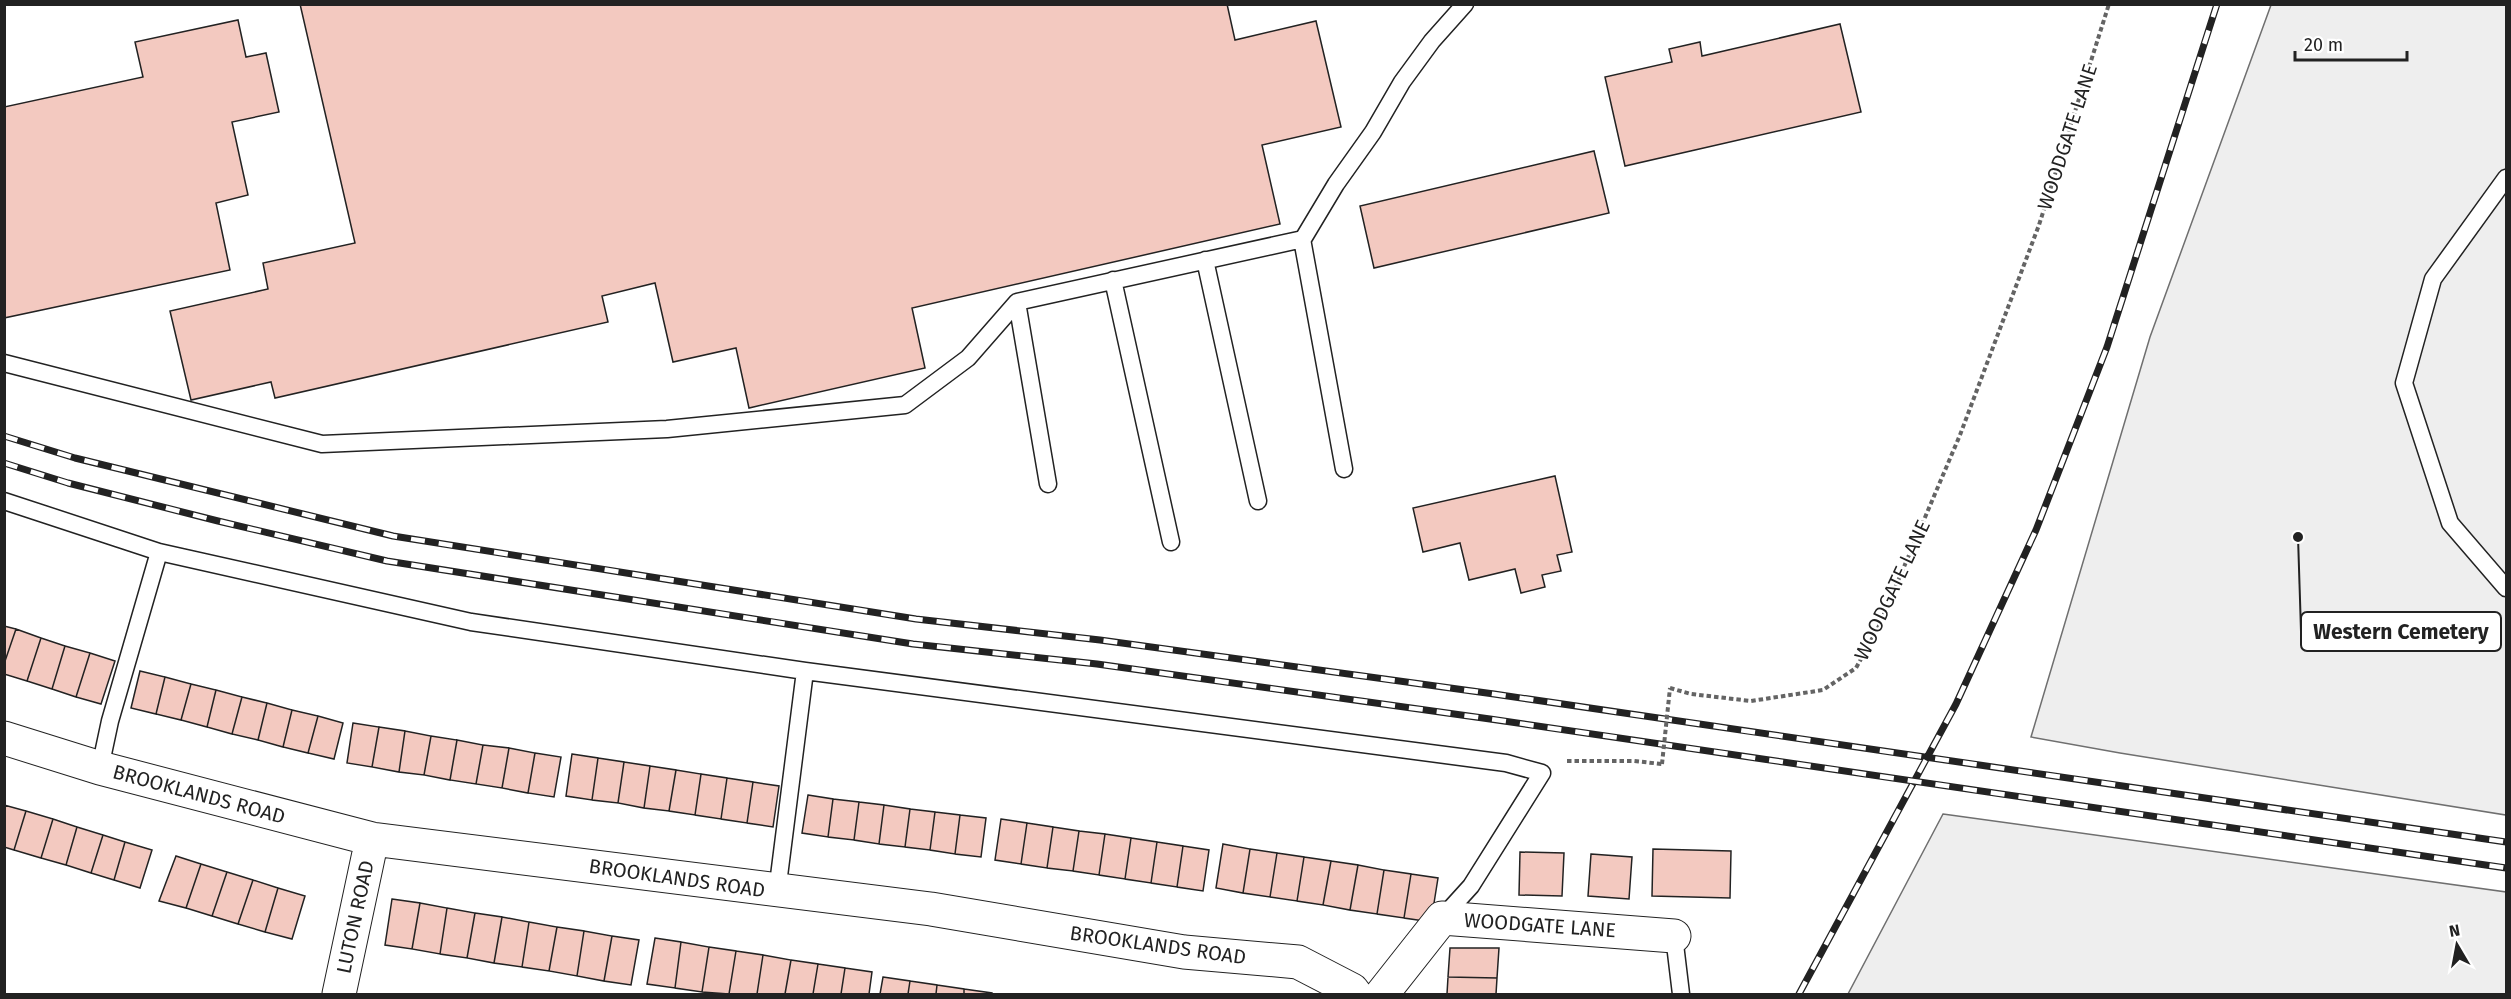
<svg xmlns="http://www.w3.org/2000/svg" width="2511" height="999" font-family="'Fira Sans',sans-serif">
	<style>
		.green { fill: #eee; stroke: #6f6f6f; stroke-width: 1.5 }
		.building { fill: #f3c9c0; stroke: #222; stroke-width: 1.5 }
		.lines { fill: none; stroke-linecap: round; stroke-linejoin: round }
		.service-casing { stroke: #222; stroke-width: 19 }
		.minor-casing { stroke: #222; stroke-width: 35 }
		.path { stroke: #646464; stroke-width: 4; stroke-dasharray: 4.5 3; stroke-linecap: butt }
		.service { stroke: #fff; stroke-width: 16 }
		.minor { stroke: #fff; stroke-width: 33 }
		.rail-casing { stroke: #222; stroke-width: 7 }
		.rail { stroke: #fff; stroke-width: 4.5; stroke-dasharray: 14; stroke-linecap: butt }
		.path-bridge { stroke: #646464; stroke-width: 4; stroke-dasharray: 4.5 3; stroke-linecap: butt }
		.labels { text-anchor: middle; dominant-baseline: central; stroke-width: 4.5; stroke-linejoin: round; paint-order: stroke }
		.street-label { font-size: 20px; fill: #222; stroke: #fff }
		.leader { fill: none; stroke: #222; stroke-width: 2 }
		.callout-dot { fill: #222; stroke: #fff; stroke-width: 2 }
		.callout { fill: #fff; stroke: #222; stroke-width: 2 }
		.callout-label { font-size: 21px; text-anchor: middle; font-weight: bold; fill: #222 }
	</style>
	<rect width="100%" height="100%" fill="#fff"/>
	<!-- green -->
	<path class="green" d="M2271 5H2506V815L2120 753 2031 737 2150 337Z
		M1943 814 2506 892V994H1848Z"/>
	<!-- building -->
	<path class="building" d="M300 4H1227L1235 40 1316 21 1341 127 1262 145 1280 224 912 308 925 368 749 408 736 348 673 362 655 283 602 296 608 322 275 398 271 382 191 400 170 311 268 289 263 263 355 243Z
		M238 20 246 57 266 53 279 112 232 122 248 195 216 203 230 270 4 318V107L143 77 135 42Z
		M1840 24 1861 112 1625 166 1605 77 1672 62 1669 49 1700 42 1702 56Z
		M1594 151 1609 213 1374 268 1360 206Z
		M1555 476 1572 552 1557 555 1561 571 1542 575 1545 587 1521 593 1515 569 1469 580 1460 543 1423 552 1413 508Z
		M4 626 16 629 4 664Z
		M16 629 41 638 27 681 4 674V664Z
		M41 638 65 646 52 689 27 681Z
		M65 646 90 653 76 697 52 689Z
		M90 653 115 661 101 704 76 697Z
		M140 671 165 677 156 714 131 708Z
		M165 677 191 684 181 720 156 714Z
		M191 684 216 690 207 727 181 720Z
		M216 690 242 697 232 734 207 727Z
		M242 697 267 703 258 740 232 734Z
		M267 703 292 710 283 747 258 740Z
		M292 710 318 716 308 753 283 747Z
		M318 716 343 723 334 759 308 753Z
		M353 723 379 727 372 767 347 763Z
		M379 727 405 731 399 772 372 767Z
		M405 731 431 736 424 775 399 772Z
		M431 736 457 740 450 780 424 775Z
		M457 740 483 745 476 784 450 780Z
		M483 745 509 748 502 788 476 784Z
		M509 748 535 753 528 793 502 788Z
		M535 753 561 757 554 797 528 793Z
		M572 754 598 758 592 800 566 796Z
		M598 758 624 762 618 803 592 800Z
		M624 762 650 766 644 808 618 803Z
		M650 766 676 770 669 811 644 808Z
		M676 770 701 774 695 815 669 811Z
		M701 774 727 778 721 819 695 815Z
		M727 778 753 782 747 823 721 819Z
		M753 782 779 786 773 827 747 823Z
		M808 795 833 799 828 837 802 833Z
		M833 799 859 802 854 840 828 837Z
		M859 802 884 805 879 844 854 840Z
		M4 805 26 811 14 850 4 847Z
		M884 805 910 809 905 847 879 844Z
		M910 809 935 812 930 850 905 847Z
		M26 811 53 819 41 858 14 850Z
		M935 812 960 815 955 854 930 850Z
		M960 815 986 818 981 857 955 854Z
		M53 819 77 827 66 865 41 858Z
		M1001 819 1027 823 1021 864 995 860Z
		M1027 823 1053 827 1047 868 1021 864Z
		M77 827 103 835 91 873 66 865Z
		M1053 827 1079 831 1073 871 1047 868Z
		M1079 831 1105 834 1099 875 1073 871Z
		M1105 834 1131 838 1125 879 1099 875Z
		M103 835 125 842 114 880 91 873Z
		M1131 838 1157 842 1151 883 1125 879Z
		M125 842 152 850 140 888 114 880Z
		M1157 842 1183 846 1177 887 1151 883Z
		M1223 844 1250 849 1243 893 1216 888Z
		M1183 846 1209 850 1203 891 1177 887Z
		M1250 849 1277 853 1270 897 1243 893Z
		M1653 849 1731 851 1730 898 1652 896Z
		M1520 852 1564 853 1562 896 1519 895Z
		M1277 853 1304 857 1297 901 1270 897Z
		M1591 854 1632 857 1629 899 1588 896Z
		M176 856 201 864 186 908 159 901Z
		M1304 857 1331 861 1323 905 1297 901Z
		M1331 861 1358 865 1350 910 1323 905Z
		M201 864 227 872 212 916 186 908Z
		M1358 865 1384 870 1377 914 1350 910Z
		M1384 870 1411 874 1404 918 1377 914Z
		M227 872 253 880 238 924 212 916Z
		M1411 874 1438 878 1431 922 1404 918Z
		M253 880 278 888 265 932 238 924Z
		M278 888 305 896 292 939 265 932Z
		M392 899 420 903 412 949 385 945Z
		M420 903 447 908 440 954 412 949Z
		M447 908 475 913 467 958 440 954Z
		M475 913 502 917 494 963 467 958Z
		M502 917 529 922 522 967 494 963Z
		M529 922 557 927 549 971 522 967Z
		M557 927 584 931 577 976 549 971Z
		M584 931 612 936 604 981 577 976Z
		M612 936 639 940 631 985 604 981Z
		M655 938 681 942 675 988 647 984Z
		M681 942 709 947 702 992 675 988Z
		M709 947 736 951 729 994 702 992Z
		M1450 948H1499L1497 978 1448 977Z
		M736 951 763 955 757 994H729Z
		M763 955 791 960 785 994H757Z
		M791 960 818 964 813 994H785Z
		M818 964 845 968 841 994H813Z
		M845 968 872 972 869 994H841Z
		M883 977 910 981 908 994H880Z
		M1448 977 1497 978 1496 994H1447Z
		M910 981 937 985 936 994H908Z
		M937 985 964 989V994H936Z
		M964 989 992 993V994H964Z"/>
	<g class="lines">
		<defs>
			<path id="service" d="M2506 178 2433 279 2404 383 2450 523 2506 588
				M1302 239 1344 469
				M1205 260 1258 501
				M1113 280 1171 542
				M4 363 322 444 667 429 905 405 968 358 1017 302
				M1048 484 1017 302 1303 239 1336 184 1373 132 1402 82 1432 41 1465 4
				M4 501 159 552 471 622 805 671 1506 763 1542 773 1471 886 1442 918
				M100 768 110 721 159 552
				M777 892 805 671
				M1674 936 1681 994"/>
			<path id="minor" d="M4 738 100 768 372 839 931 909 1184 952 1298 962 1352 990 1355 994
				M339 994 372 839
				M1382 994 1442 918 1674 936"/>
		</defs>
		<!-- service casing -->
		<use href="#service" class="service-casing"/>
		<!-- minor casing -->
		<use href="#minor" class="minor-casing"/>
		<!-- path -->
		<path class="path" d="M1670 688 1691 694 1751 701 1823 690 1856 668 1878 628 1960 435 2039 225 2109 4
			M1567 761H1634L1662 764"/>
		<!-- service -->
		<use href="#service" class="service"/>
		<!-- minor -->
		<use href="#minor" class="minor"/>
		<defs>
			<path id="rail" d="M4 436 75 458 393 536 916 619 1100 640 1494 694 2506 842
				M4 463 68 483 218 521 387 561 913 644 1097 664 1490 719 2506 868
				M1799 994 1956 704 2036 530 2107 347 2217 4"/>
		</defs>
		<!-- rail casing -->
		<use href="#rail" class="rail-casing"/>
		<!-- rail -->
		<use href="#rail" class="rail"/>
		<!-- path-bridge -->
		<path class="path-bridge" d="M1662 764 1670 688"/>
	</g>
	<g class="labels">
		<!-- street labels -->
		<g class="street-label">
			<text transform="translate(2067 137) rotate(-72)">WOODGATE LANE</text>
			<text transform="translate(1892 590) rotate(-65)">WOODGATE LANE</text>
			<text transform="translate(199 794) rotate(15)">BROOKLANDS ROAD</text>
			<text transform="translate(677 878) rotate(8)">BROOKLANDS ROAD</text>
			<text transform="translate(355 917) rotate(-78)">LUTON ROAD</text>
			<text transform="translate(1540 925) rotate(4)">WOODGATE LANE</text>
			<text transform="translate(1158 945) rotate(8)">BROOKLANDS ROAD</text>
		</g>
	</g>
	<!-- callouts -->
	<path class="leader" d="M2298 537L2301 631"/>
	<circle class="callout-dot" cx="2298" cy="537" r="6"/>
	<rect class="callout" x="2301" y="612" width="200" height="39" rx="6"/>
	<g class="callout-label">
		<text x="2401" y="639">Western Cemetery</text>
	</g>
	<!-- border -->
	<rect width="2511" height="999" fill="none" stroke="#222222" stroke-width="12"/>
	<!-- north arrow -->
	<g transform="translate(2457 945) rotate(350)" stroke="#ffffff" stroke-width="4.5" paint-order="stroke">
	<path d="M0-4.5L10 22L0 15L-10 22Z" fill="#222222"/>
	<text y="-9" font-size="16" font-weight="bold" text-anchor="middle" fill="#222222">N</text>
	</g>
	<!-- scale -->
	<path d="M2295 51v9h112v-9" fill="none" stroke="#222222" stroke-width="3"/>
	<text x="2304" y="51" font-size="18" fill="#222222" stroke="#ffffff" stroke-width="4.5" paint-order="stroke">20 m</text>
</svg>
